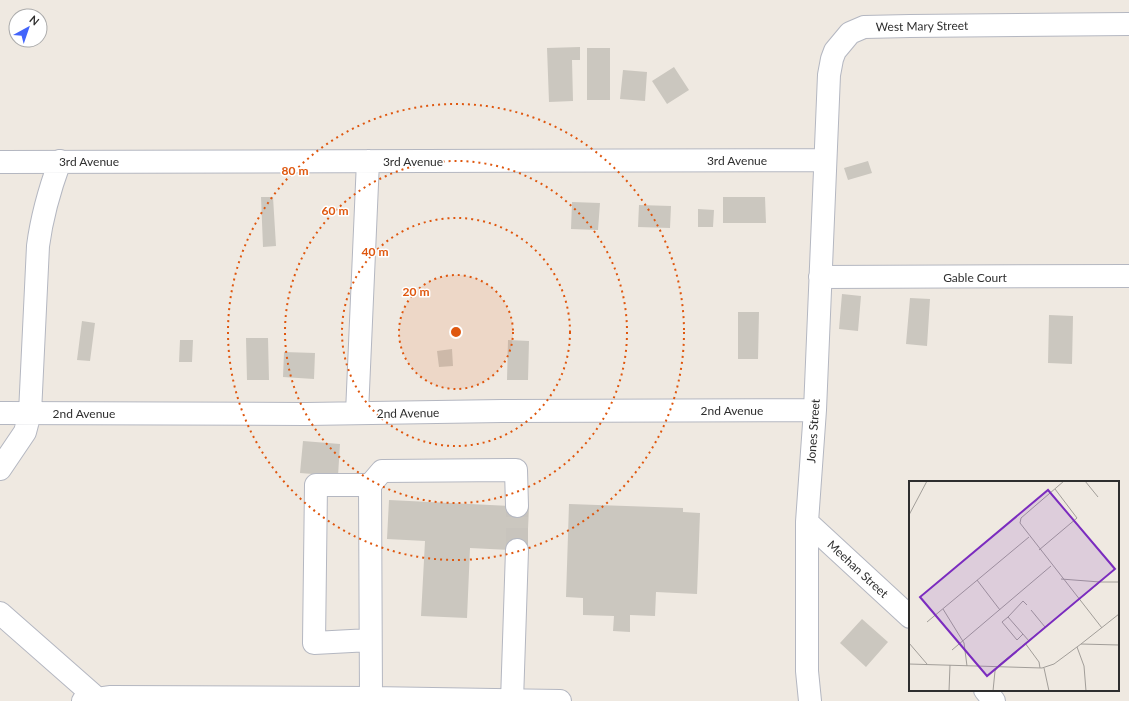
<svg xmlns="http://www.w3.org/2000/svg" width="1129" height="701" font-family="Lato,sans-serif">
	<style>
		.building { fill: #cbc7bf }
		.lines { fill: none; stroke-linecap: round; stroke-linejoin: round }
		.minor-tunnel { stroke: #c8c4bd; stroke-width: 22; stroke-dasharray: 22 11; stroke-linecap: butt }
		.minor-casing { stroke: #b4b7c1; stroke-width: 24 }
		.minor { stroke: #fff; stroke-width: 22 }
		.ring { fill: none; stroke: #df570e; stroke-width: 2; stroke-dasharray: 2 4 }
		.labels { text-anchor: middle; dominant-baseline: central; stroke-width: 3; stroke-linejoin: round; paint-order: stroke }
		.street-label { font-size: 12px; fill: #2e2e2e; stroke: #fff }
		.inset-road { fill: none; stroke: #a29e99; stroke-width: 1 }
		.view { fill: #7b2cbf; fill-opacity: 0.15; stroke: #7b2cbf; stroke-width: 2 }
		.inset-edge { fill: none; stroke: #2e2e2e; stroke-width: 2 }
		.centre { fill: #df570e; stroke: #fff; stroke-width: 2 }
		.ring-label { font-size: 12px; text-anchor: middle; font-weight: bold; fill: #df570e; stroke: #fff; stroke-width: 3; stroke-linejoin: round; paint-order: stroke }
	</style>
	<rect width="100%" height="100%" fill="#efe9e1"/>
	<!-- building -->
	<path class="building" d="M580 47V60H572L573 101 549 102 547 48Z
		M587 48H610V100H587Z
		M674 67 689 90 667 104 652 81Z
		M623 70 647 72 645 101 620 99Z
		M868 161 872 173 848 180 844 168Z
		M261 197H273L276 246 263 247Z
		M723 197H765L766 223H723Z
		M572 202 600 203 598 230 571 229Z
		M639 205 671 206 670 228 638 227Z
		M698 209 714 210 713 227H698Z
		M842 294 861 296 858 331 839 329Z
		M910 298 930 299 927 346 906 344Z
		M738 312H759L758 359H738Z
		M1049 315 1073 316 1072 364 1048 363Z
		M82 321 95 323 90 361 77 360Z
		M246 338H268L269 380H247Z
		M180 340H193L192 362H179Z
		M508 340 529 341 528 380H507Z
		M452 349 453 366 439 367 437 351Z
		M284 352 315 353 314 379 283 377Z
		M303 441 340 444 338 476 300 473Z
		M389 500 529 507 527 551 470 548 467 618 421 616 425 541 387 539Z
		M569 504 683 508V512L700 513 697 594 656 592 655 616 630 615V632L613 631 614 616 583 615V598L566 597Z
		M862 619 888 642 866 667 840 643Z"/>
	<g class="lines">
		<!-- minor-tunnel -->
		<path class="minor-tunnel" d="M517 550V506"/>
		<defs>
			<path id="minor" d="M0 162 825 160
				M820 277 1129 276
				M0 413 306 414 502 411 815 410
				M357 413 368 161
				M0 469 25 432 30 413 38 246C42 215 49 191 60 161
				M807 522 910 617
				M0 613 100 701
				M370 640 314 643 316 485H370
				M985 690 994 701
				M371 698 370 485 382 471 516 470 517 506
				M83 701 111 697 371 698 560 701
				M512 701 517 550
				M810 701 807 671V522L815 410 829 75 832 59 835 51 850 33 864 27 910 26 1129 24"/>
		</defs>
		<!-- minor casing -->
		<use href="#minor" class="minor-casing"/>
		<!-- minor -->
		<use href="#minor" class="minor"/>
	</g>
	<!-- distance rings -->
	<circle cx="456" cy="332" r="57" fill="#df570e" fill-opacity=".12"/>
	<g class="ring">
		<circle cx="456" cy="332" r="57"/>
		<circle cx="456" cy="332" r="114"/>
		<circle cx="456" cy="332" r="171"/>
		<circle cx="456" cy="332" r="228"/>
	</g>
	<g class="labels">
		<!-- street labels -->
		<g class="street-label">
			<text transform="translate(922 26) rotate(-1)">West Mary Street</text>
			<text x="737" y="160">3rd Avenue</text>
			<text x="89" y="161">3rd Avenue</text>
			<text x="413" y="161">3rd Avenue</text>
			<text x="975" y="277">Gable Court</text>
			<text x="732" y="410">2nd Avenue</text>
			<text x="84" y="413">2nd Avenue</text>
			<text transform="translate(408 413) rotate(-1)">2nd Avenue</text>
			<text transform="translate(813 431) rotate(-86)">Jones Street</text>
			<text transform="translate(858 569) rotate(43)">Meehan Street</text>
		</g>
	</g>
	<!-- overview -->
	<g transform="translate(909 481)">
		<rect width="210" height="210" fill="#efe9e1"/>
		<path class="inset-road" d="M155 0 112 37 111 42 193 147M176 0 189 16M0 34 18 0M130 69 168 37 146 8M152 98 191 101M68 99 91 129M118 124 114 120 99 136 120 160M34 128 55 162 58 185M122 129 136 146M99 136 93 141 108 159 114 153M18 141 120 56M0 162 18 183M116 162 130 181 131 187M172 163 210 133M168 166 175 185 177 210M43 169 142 85M0 183 133 187 145 183 172 163 210 164M135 187 140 210M40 210 41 184M84 210 86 190 90 184 191 101H210"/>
		<path class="view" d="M139 9 206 88 78 195 11 116Z"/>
		<rect width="210" height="210" class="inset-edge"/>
	</g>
	<circle cx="456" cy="332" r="6" class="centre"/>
	<g class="ring-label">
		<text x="295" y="175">80 m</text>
		<text x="335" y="215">60 m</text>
		<text x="375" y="256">40 m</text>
		<text x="416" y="296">20 m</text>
	</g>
	<!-- north arrow -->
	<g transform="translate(28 28) rotate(40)"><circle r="19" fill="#ffffff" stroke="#ababab"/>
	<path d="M0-3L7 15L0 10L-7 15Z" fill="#4264fb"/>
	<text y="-6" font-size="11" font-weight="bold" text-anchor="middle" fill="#2e2e2e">N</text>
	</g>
</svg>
